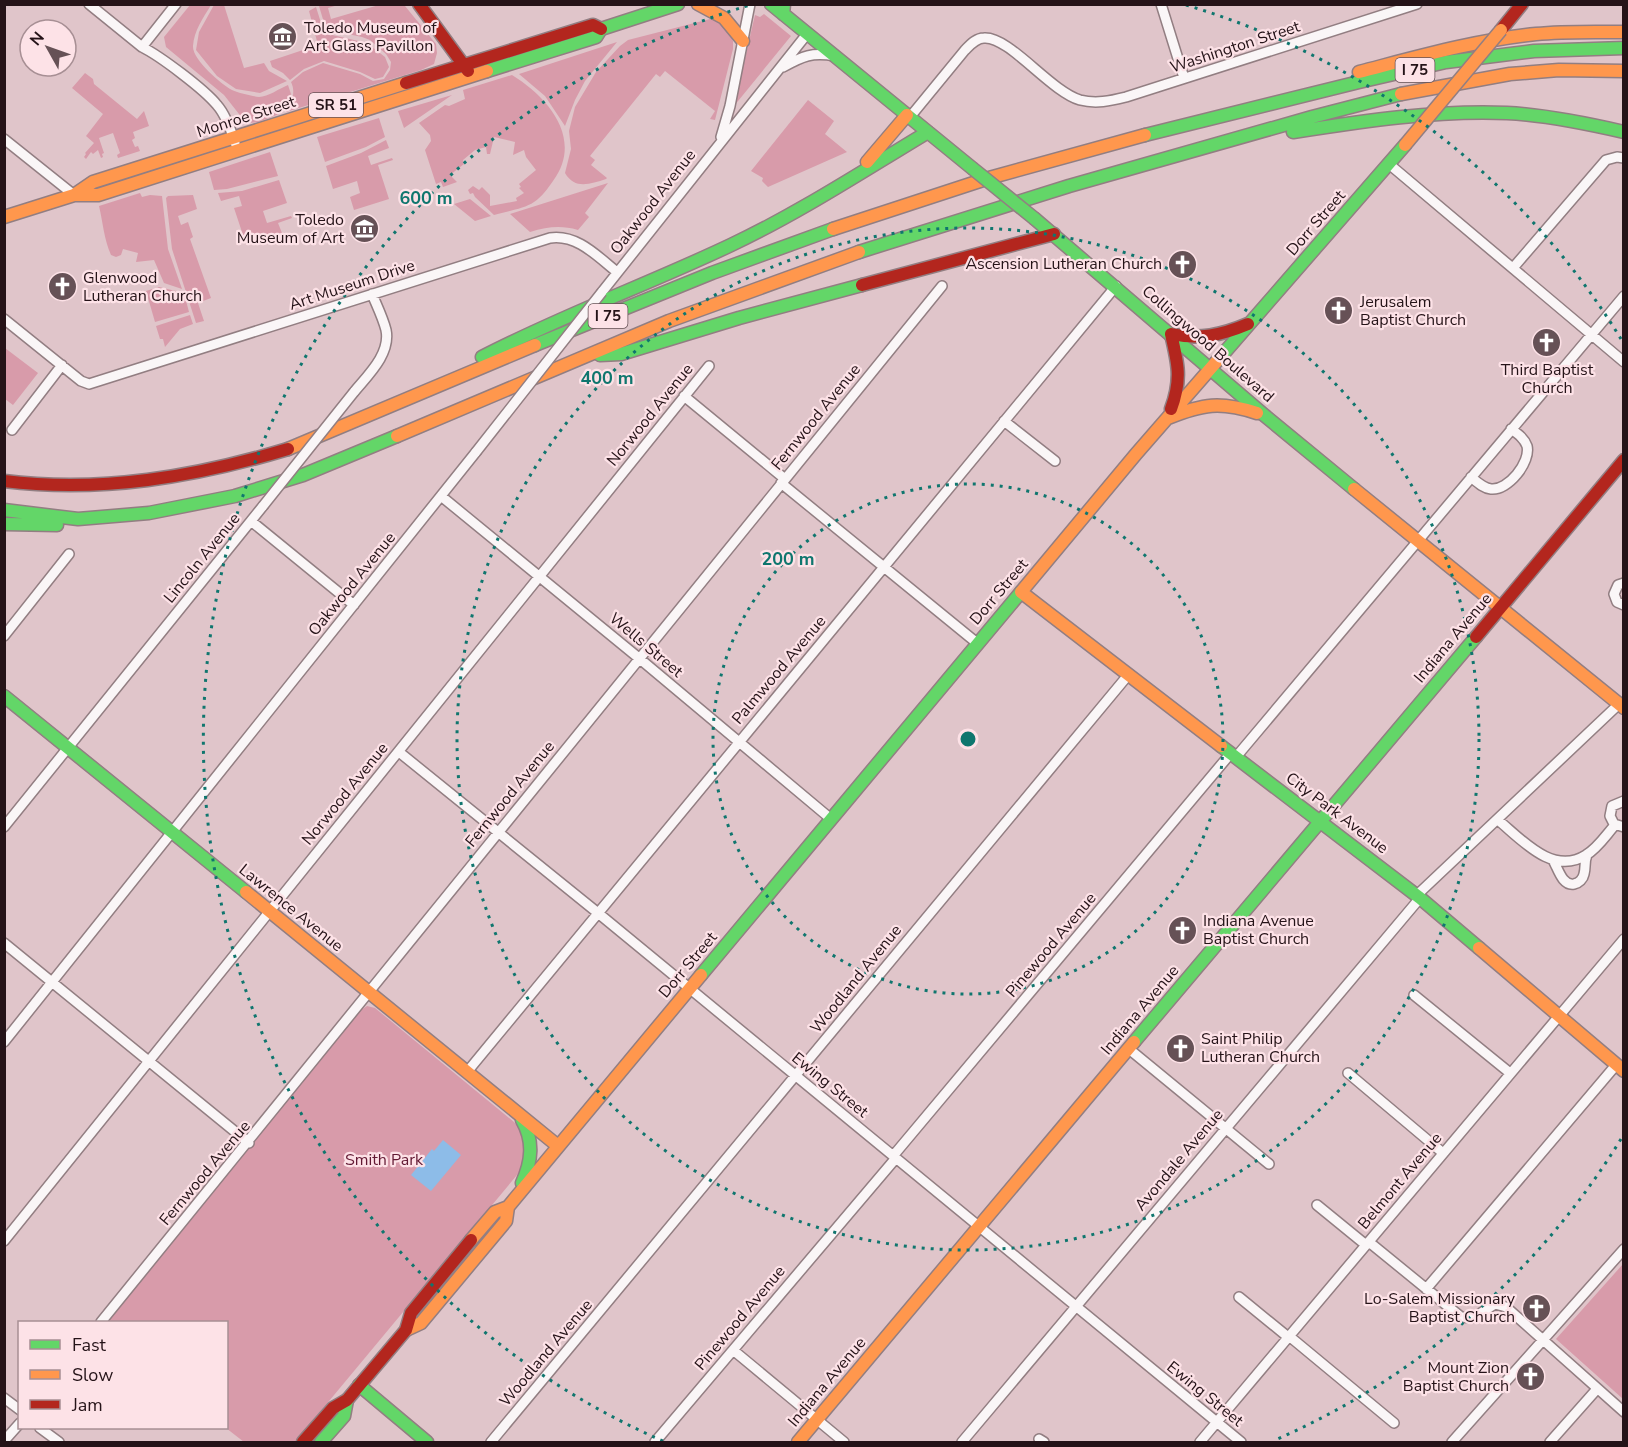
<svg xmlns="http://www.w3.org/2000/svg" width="1628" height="1447" font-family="'Nunito Sans',sans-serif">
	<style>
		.green { fill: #d89baa }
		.water { fill: #8dbce8 }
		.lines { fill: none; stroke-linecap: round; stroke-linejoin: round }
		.street-casing { stroke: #927e82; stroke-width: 12 }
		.fast-casing { stroke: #927e82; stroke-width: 15 }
		.slow-casing { stroke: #927e82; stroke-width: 15 }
		.jam-casing { stroke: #927e82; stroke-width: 15 }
		.street { stroke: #faf6f7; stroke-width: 9 }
		.fast { stroke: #63d668; stroke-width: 12 }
		.slow { stroke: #ff974d; stroke-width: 12 }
		.jam { stroke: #b3261e; stroke-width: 12 }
		.street-bridge-casing { stroke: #927e82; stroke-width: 12; stroke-linecap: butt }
		.fast-bridge-casing { stroke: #927e82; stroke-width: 15; stroke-linecap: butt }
		.slow-bridge-casing { stroke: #927e82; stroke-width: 15; stroke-linecap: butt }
		.street-bridge { stroke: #faf6f7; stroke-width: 9 }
		.fast-bridge { stroke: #63d668; stroke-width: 12 }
		.slow-bridge { stroke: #ff974d; stroke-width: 12 }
		.ring { fill: none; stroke: #0f766e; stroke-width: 3; stroke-dasharray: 3 6 }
		.labels { text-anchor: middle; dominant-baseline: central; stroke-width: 4.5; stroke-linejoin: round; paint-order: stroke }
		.shield { fill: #fde2e7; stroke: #665156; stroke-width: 1.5 }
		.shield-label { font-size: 15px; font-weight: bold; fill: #251318 }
		.poi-label { font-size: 16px; fill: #251318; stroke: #fde2e7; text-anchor: start }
		.street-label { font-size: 16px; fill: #251318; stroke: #fde2e7 }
		.park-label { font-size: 16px; fill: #621933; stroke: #fde2e7 }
		.centre { fill: #0f766e; stroke: #fde2e7; stroke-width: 3 }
		.ring-label { font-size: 18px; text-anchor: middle; font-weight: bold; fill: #0f766e; stroke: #fde2e7; stroke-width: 4.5; stroke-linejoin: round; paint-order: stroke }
	</style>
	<rect width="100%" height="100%" fill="#e0c5ca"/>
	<!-- green -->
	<path class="green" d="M323 4 338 5 328 8 331 19 379 5 405 6 436 44 437 53 434 64 421 70 286 112C292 103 296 92 291 82L303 72 323 63 360 74 373 81 384 79 390 70 391 62 386 54 370 40 362 37 329 30 325 26 319 6Z
		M190 5H211C203 18 194 31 193 46 192 59 221 84 232 90 239 93 251 96 259 97 268 97 280 88 288 85L291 94 282 113 258 122 249 123 239 114 224 95 166 47 164 37Z
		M214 5H224L244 68 264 63 269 71 287 81 260 93 236 89 217 76 196 50 199 32Z
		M316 7 322 26 328 34 367 43 385 57 389 67 383 77 375 79 360 72 324 61 304 69 290 80 283 73 272 67 270 61 318 45 309 11Z
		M764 14 791 36 734 106 755 15 760 17Z
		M710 19 719 21 729 33 733 41V49L715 120 710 119 715 111 665 71 660 77 656 74 590 156 595 160 591 165 607 178 606 179C590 184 575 190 565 173L571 149 569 131 575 107 596 72 620 46 628 40Z
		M617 42 585 81 575 100 565 126 545 96 519 74Z
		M85 73 93 79 94 84 137 119 144 111 149 126 133 132 135 138 132 140 135 147 138 146 140 151 118 158 117 155 120 153 113 133 99 138 104 153 102 154 103 157 101 158 98 150 93 154 91 152 86 159 84 157 86 154 85 153 94 143 86 136 103 114 72 88Z
		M512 75C548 97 584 139 553 181 548 188 542 197 534 202 524 209 507 211 494 215L475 197 473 193 470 194 468 190 473 186 479 190 482 187 490 195V206L517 201 516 198 524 193 519 188 521 187 519 184 536 170 526 157 524 150 513 155 515 142 494 137 490 154H487L486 147 475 150 463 160 464 164 450 175 457 182 443 187 441 182 436 184 425 150 431 141 430 135 419 123 445 105 449 106 465 99 463 90Z
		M452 95 404 128 398 111Z
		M808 100 834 121 825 134 847 152 768 187 762 181 763 178 751 171Z
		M379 118 385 137 366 147 325 162 317 137Z
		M386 140 389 148 368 156 371 165 392 158 393 160 378 165 389 199 354 210 350 197 360 193 357 181 333 189 326 166 361 153Z
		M270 152 278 176 227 189 214 190 209 172Z
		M279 180 287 203 263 211 267 223 291 216 292 218 278 223 282 233 246 244 234 208 242 206 239 196 221 201 218 193 242 191Z
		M608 183 585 213 589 217 578 230C560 225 548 227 530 232L510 214Z
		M140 193 142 197 150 195 162 196 168 249 182 289 164 283 154 260 136 262 138 253 123 249 121 255 116 257 111 255C104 239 103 223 99 206Z
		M193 195 197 209 178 216 181 225 188 222 193 237 190 239 211 298 198 303 204 321 196 323 172 249 166 198 168 196Z
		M470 199 491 216 475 221 454 204Z
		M159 287 184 293 189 312 155 322 146 291Z
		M190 315 193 324 180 329 165 347 163 339H160L156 326Z
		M5 348 38 373 13 405 5 399Z
		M367 1006 375 1008 514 1122C529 1137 529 1158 517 1175L295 1442H244L226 1428V1322H108L361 1010Z
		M1623 1264V1399L1556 1339Z"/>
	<!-- water -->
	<path class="water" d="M443 1140 461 1155 431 1191 411 1175 432 1149 434 1151Z"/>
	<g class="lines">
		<defs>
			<path id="street" d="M89 4 142 47C160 56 204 89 217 105 226 115 231 130 235 143
				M1161 4 1184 78
				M142 47 176 4
				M783 67C803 56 812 52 835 56
				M910 117 965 50C970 45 976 38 984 38 1009 36 1050 91 1080 100 1096 104 1110 101 1126 97L1417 4
				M721 137 730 106 750 4
				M4 139 74 195
				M1389 164 1624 362
				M1513 268 1606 160 1617 157 1624 158
				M602 292 807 34
				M4 319 81 381 89 384 550 238C577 234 597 256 617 272
				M354 392C367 376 391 354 386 330 383 318 377 306 372 294
				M684 396 785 479
				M1004 421 1055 461
				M12 430 62 365
				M1471 477C1477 482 1483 488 1491 489 1508 491 1531 462 1527 446 1524 438 1518 434 1511 429
				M781 483 977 643
				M441 496 640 659 831 819
				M251 521 354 605
				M1624 583 1618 585 1614 594 1617 602 1624 605
				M4 636 69 554
				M399 752 598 913 1241 1442
				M1236 757 1624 296
				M1624 801 1612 806 1610 816 1614 824 1624 827
				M1498 820C1522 840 1553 876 1586 855 1598 848 1606 835 1615 825
				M4 827 263 506
				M1553 860C1558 868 1562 886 1574 884 1579 883 1583 879 1584 874 1586 867 1584 862 1587 855
				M1417 895 1619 704
				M4 943 249 1143
				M1414 995 1510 1073
				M4 1042 476 452
				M1129 1049 1269 1164
				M467 1072 1116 286
				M1348 1073 1443 1153
				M893 1156 1231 753
				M1317 1205 1366 1245
				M4 1241 709 366
				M1369 1242 1461 1317 1473 1318 1495 1304 1506 1307 1624 1412
				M1426 1289 1616 1065
				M1239 1297 1288 1337
				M101 1322C383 978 660 630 942 286
				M1289 1336 1394 1423
				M733 1350 844 1442
				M4 1398 20 1410
				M40 1428 59 1442
				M1039 1439 1044 1442
				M4 1441 20 1423
				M491 1442 1129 674
				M655 1442 896 1158
				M962 1442 1420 898
				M1200 1442 1624 939
				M1452 1442 1624 1249
				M1550 1442 1597 1389"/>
			<path id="fast" d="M771 4 972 168
				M783 14 784 4
				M487 71 596 37 601 29 678 4
				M1293 132C1364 121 1435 110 1507 113 1546 115 1585 123 1624 132
				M1145 135 1359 82 1446 62 1534 51 1624 48
				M1035 219 1264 415 1354 489
				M859 252 1069 186 1312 117 1401 94
				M535 345 712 273 833 229
				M600 355 621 354 739 318 862 285
				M482 357C563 315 649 284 731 245 799 213 863 171 928 132
				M1217 361 1405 145
				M4 510 78 519 149 513 235 496 303 475 397 436
				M4 524 57 525
				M4 696 246 892
				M1221 746 1420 898 1479 948
				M701 975 1021 592
				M1134 1042 1476 637
				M522 1120C534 1141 532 1161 522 1183
				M359 1385 427 1442
				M321 1442 344 1416 347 1400"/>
			<path id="slow" d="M698 4 724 18 743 41
				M1359 72C1417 57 1476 40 1536 34 1565 31 1595 32 1624 32
				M1401 94 1510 74 1559 70 1624 71
				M867 162 907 115
				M74 195H98L487 71
				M4 217 74 195 93 182 406 83
				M833 229 989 178 1145 135
				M1168 418C1203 404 1220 401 1257 413
				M397 436 669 321 859 252
				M288 449 535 345
				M1354 489 1624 708
				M1021 592 1221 746
				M1021 592 1136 454 1217 361
				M246 892 558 1146
				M1479 948 1624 1071
				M471 1240 495 1212 508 1207 701 975
				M406 1330 421 1323 506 1221 508 1207
				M798 1442 1134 1042"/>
			<path id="jam" d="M419 4 468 71
				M1501 30 1522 4
				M406 83 593 25 601 29
				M862 285 1054 234
				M1171 409C1182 380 1178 363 1171 334 1199 340 1222 335 1248 324
				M4 481C101 493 195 477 288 449
				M1476 637 1624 460
				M303 1442 333 1408 347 1400 406 1330 411 1313 471 1240"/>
		</defs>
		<!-- street casing -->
		<use href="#street" class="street-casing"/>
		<!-- fast casing -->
		<use href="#fast" class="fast-casing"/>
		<!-- slow casing -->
		<use href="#slow" class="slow-casing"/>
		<!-- jam casing -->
		<use href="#jam" class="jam-casing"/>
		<!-- street -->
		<use href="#street" class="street"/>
		<!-- fast -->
		<use href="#fast" class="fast"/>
		<!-- slow -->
		<use href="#slow" class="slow"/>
		<!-- jam -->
		<use href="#jam" class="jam"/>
		<defs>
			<path id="street-bridge" d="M476 452 602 292
				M263 506 354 392"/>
			<path id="fast-bridge" d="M972 168 1035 219"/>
			<path id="slow-bridge" d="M1405 145 1501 30"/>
		</defs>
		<!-- street-bridge casing -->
		<use href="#street-bridge" class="street-bridge-casing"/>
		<!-- fast-bridge casing -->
		<use href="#fast-bridge" class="fast-bridge-casing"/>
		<!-- slow-bridge casing -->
		<use href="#slow-bridge" class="slow-bridge-casing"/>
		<!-- street-bridge -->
		<use href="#street-bridge" class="street-bridge"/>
		<!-- fast-bridge -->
		<use href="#fast-bridge" class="fast-bridge"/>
		<!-- slow-bridge -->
		<use href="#slow-bridge" class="slow-bridge"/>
	</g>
	<!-- distance rings -->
	<g class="ring">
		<circle cx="968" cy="739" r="255"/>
		<circle cx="968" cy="739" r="511"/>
		<path d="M1621 1139A766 766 0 0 1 1273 1441M663 1441A766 766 0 0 1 750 5M1186 5A766 766 0 0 1 1621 339"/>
	</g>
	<!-- icons -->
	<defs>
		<symbol id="museum-disc" viewBox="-11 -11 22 22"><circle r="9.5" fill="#665156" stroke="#fde2e7"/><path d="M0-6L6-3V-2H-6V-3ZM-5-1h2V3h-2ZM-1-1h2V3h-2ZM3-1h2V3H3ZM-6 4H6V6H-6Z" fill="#fff"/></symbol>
		<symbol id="church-disc" viewBox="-11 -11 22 22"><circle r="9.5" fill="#665156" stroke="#fde2e7"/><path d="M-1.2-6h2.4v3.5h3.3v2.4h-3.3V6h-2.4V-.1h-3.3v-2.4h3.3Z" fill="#fff"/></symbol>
	</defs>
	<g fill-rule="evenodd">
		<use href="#museum-disc" x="266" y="20" width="33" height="33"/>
		<use href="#museum-disc" x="348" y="212" width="33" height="33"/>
		<use href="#church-disc" x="1166" y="248" width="33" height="33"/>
		<use href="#church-disc" x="46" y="270" width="33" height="33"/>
		<use href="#church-disc" x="1322" y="294" width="33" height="33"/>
		<use href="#church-disc" x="1530" y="326" width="33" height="33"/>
		<use href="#church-disc" x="1166" y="914" width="33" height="33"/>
		<use href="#church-disc" x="1164" y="1032" width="33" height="33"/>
		<use href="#church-disc" x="1520" y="1292" width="33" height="33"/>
		<use href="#church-disc" x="1514" y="1360" width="33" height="33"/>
	</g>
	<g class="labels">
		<!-- shield labels -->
		<g class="shield">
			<rect x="1395.5" y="58" width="39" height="24" rx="4.5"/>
			<rect x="309" y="93" width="54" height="24" rx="4.5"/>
			<rect x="588.5" y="304" width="39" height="24" rx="4.5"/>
		</g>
		<g class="shield-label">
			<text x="1415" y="70">I 75</text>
			<text x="336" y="105">SR 51</text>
			<text x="608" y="316">I 75</text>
		</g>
		<!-- poi labels -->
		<g class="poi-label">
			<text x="304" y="28">Toledo Museum of<tspan x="304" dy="18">Art Glass Pavillon</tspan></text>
			<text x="344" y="220" text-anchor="end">Toledo<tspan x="344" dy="18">Museum of Art</tspan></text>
			<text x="1162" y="264" text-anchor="end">Ascension Lutheran Church</text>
			<text x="83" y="278">Glenwood<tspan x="83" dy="18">Lutheran Church</tspan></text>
			<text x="1360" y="302">Jerusalem<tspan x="1360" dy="18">Baptist Church</tspan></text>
			<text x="1547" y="370" text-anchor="middle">Third Baptist<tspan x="1547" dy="18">Church</tspan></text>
			<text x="1203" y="921">Indiana Avenue<tspan x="1203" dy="18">Baptist Church</tspan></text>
			<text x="1201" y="1039">Saint Philip<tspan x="1201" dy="18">Lutheran Church</tspan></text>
			<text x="1515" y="1299" text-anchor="end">Lo-Salem Missionary<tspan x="1515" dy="18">Baptist Church</tspan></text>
			<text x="1509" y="1368" text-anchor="end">Mount Zion<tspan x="1509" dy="18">Baptist Church</tspan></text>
		</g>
		<!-- street labels -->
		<g class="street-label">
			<text transform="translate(1235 47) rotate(-18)">Washington Street</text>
			<text transform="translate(246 117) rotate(-18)">Monroe Street</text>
			<text transform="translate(653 202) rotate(-52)">Oakwood Avenue</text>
			<text transform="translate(1316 223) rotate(-49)">Dorr Street</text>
			<text transform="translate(352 285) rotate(-18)">Art Museum Drive</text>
			<text transform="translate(1208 344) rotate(41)">Collingwood Boulevard</text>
			<text transform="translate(650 415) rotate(-51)">Norwood Avenue</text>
			<text transform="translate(816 417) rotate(-51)">Fernwood Avenue</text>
			<text transform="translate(202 558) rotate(-51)">Lincoln Avenue</text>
			<text transform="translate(352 584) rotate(-51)">Oakwood Avenue</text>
			<text transform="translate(999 592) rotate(-50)">Dorr Street</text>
			<text transform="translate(1453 638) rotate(-50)">Indiana Avenue</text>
			<text transform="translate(646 645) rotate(40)">Wells Street</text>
			<text transform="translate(779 670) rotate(-50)">Palmwood Avenue</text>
			<text transform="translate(345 794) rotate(-51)">Norwood Avenue</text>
			<text transform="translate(510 794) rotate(-51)">Fernwood Avenue</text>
			<text transform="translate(1337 813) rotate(37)">City Park Avenue</text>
			<text transform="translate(291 908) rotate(39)">Lawrence Avenue</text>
			<text transform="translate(1051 945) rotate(-50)">Pinewood Avenue</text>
			<text transform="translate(688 965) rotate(-50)">Dorr Street</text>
			<text transform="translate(856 979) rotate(-51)">Woodland Avenue</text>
			<text transform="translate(1140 1010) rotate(-50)">Indiana Avenue</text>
			<text transform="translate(830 1085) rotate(39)">Ewing Street</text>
			<text transform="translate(1179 1160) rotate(-50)">Avondale Avenue</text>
			<text transform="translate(205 1173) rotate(-50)">Fernwood Avenue</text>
			<text transform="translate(1400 1181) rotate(-50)">Belmont Avenue</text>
			<text transform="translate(740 1318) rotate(-50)">Pinewood Avenue</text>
			<text transform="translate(546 1353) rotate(-50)">Woodland Avenue</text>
			<text transform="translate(827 1382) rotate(-50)">Indiana Avenue</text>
			<text transform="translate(1205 1394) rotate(39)">Ewing Street</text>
		</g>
		<!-- park labels -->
		<g class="park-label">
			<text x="384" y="1160">Smith Park</text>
		</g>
	</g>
	<circle cx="968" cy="739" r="9" class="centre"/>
	<g class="ring-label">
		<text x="426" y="204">600 m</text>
		<text x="607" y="384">400 m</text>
		<text x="788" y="565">200 m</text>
	</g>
	<!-- border -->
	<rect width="1628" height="1447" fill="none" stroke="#251318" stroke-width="12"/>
	<!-- legend -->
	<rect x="18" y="1321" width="210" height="108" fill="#fde2e7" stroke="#a78f94" stroke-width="1.5"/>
	<rect x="30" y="1340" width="30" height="9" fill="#63d668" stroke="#a78f94" stroke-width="1.5"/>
	<text x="72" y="1351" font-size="18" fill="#251318">Fast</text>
	<rect x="30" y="1370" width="30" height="9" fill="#ff974d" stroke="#a78f94" stroke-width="1.5"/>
	<text x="72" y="1381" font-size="18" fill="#251318">Slow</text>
	<rect x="30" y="1400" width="30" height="9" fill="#b3261e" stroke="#a78f94" stroke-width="1.5"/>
	<text x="72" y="1411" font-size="18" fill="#251318">Jam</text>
	<!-- north arrow -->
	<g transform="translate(48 48) rotate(310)"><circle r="28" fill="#fde2e7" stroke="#a78f94" stroke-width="1.5"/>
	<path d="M0-4.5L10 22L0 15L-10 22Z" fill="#665156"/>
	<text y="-9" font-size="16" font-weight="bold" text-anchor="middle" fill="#251318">N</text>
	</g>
</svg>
